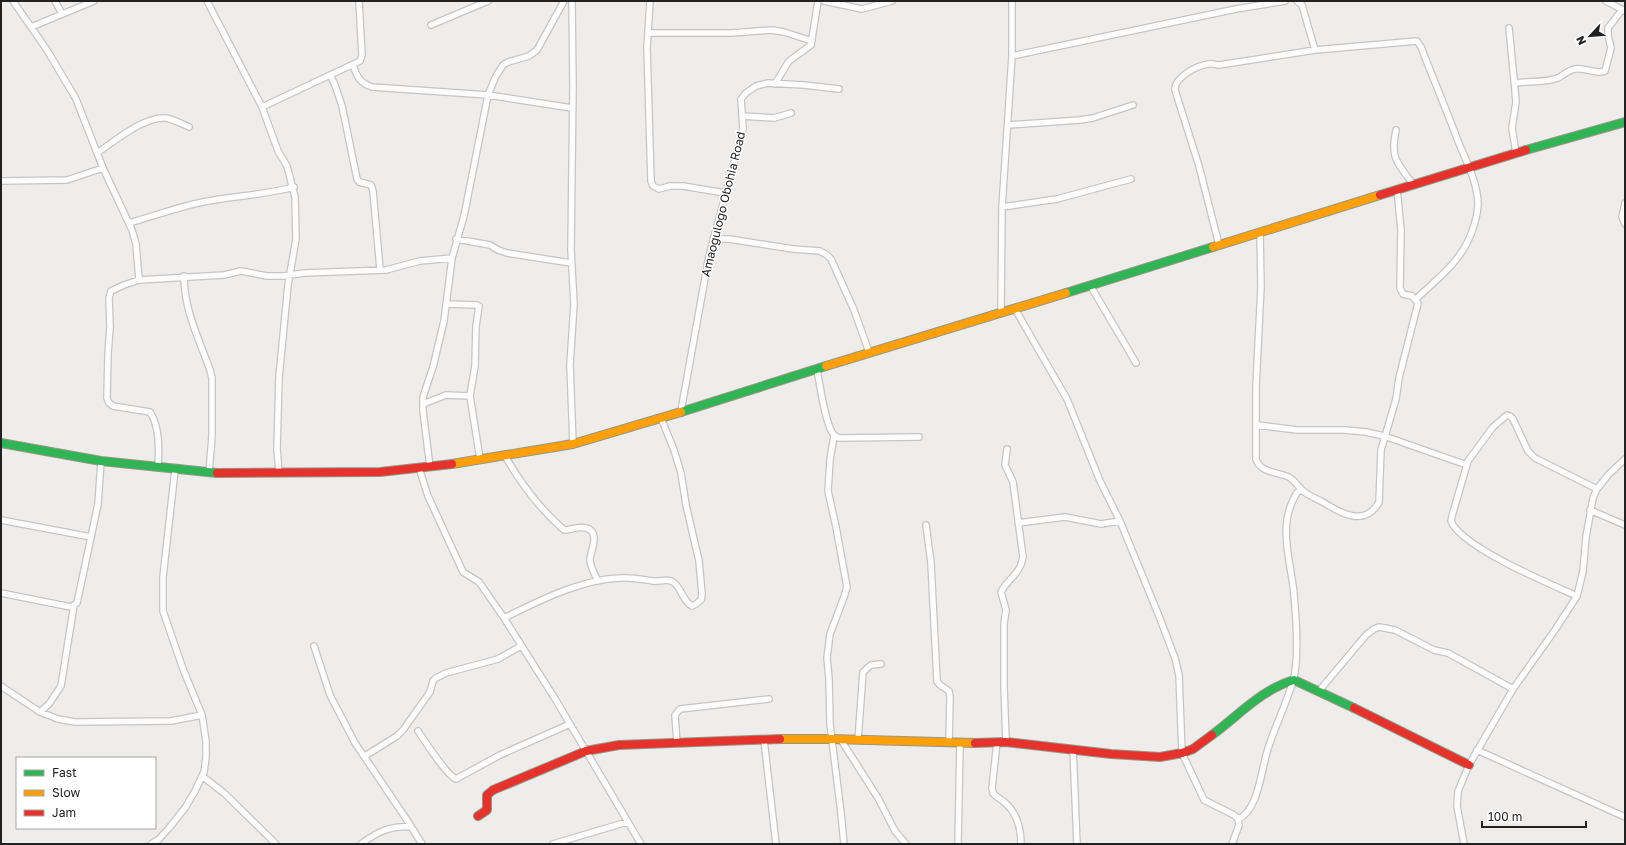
<svg xmlns="http://www.w3.org/2000/svg" width="1626" height="845" font-family="'Golos Text',sans-serif">
	<style>
		.lines { fill: none; stroke-linecap: round; stroke-linejoin: round }
		.street-casing { stroke: #c6c5c4; stroke-width: 8 }
		.fast-casing { stroke: #979883; stroke-width: 10 }
		.slow-casing { stroke: #979883; stroke-width: 10 }
		.jam-casing { stroke: #979883; stroke-width: 10 }
		.street { stroke: #fdfcfc; stroke-width: 5.5 }
		.fast { stroke: #30b455; stroke-width: 8 }
		.slow { stroke: #ff9f0a; stroke-width: 8 }
		.jam { stroke: #e5322d; stroke-width: 8 }
		.labels { text-anchor: middle; dominant-baseline: central; stroke-width: 3; stroke-linejoin: round; paint-order: stroke }
		.street-label { font-size: 12px; fill: #212121; stroke: #fff }
	</style>
	<rect width="100%" height="100%" fill="#efedeb"/>
	<g class="lines">
		<defs>
			<path id="street" d="M13 1 47 50 76 99 103 168 132 230 136 244 139 280
				M55 1 62 14
				M207 1 262 107 278 151 287 166 295 197 296 239 288 285 279 377 277 449 279 473
				M572 1 573 86 571 250 574 304 570 365 573 444
				M650 1 647 48 651 181 653 186 659 189 670 186H683L725 193
				M824 1 862 9 892 1
				M1012 1V56
				M1297 1 1302 5 1315 50
				M1606 1 1625 11
				M431 25 488 1
				M31 27 94 1
				M1509 28 1515 90 1516 102 1512 128 1516 153
				M648 33H732L772 30 784 32 812 41
				M353 65C357 77 360 83 372 87L488 95 572 108
				M330 75 335 85 342 106 357 179 359 182 371 185 373 191 380 269
				M1515 83C1528 81 1545 83 1558 78 1564 75 1568 70 1575 69 1585 67 1596 75 1605 71L1611 48 1608 35V28L1622 10
				M775 84 789 61 811 45 818 1
				M262 107 360 61 362 55 359 1
				M742 116 774 118 791 113
				M1008 125 1080 120 1093 118 1133 105
				M1396 130C1390 158 1397 163 1413 184
				M97 153C115 141 144 116 166 118 173 119 182 124 189 127
				M1 181 67 180 103 168
				M1625 203 1622 217 1625 224
				M1002 207 1057 199 1131 179
				M129 223C154 216 178 207 203 202 233 196 264 195 294 187
				M1260 232 1261 287 1256 386V459C1260 473 1278 472 1289 477 1295 481 1298 486 1302 490 1307 495 1315 498 1321 501 1340 513 1365 528 1379 502L1381 450 1396 399 1399 378 1418 303 1412 296 1403 294 1400 288 1401 230 1397 189
				M456 239 490 245 498 250 507 253 571 263
				M713 239H729L793 249 820 251 827 255 831 259 854 310 869 352
				M1219 245 1199 166 1175 90C1174 77 1198 65 1209 64 1212 63 1216 65 1219 65L1315 50 1417 41 1421 47C1433 78 1446 109 1458 141 1466 161 1478 183 1478 205 1477 218 1473 231 1467 243 1456 265 1434 282 1416 299
				M184 276C184 310 199 339 210 370L212 378V436L209 473
				M1090 285 1136 363
				M446 304 477 305 479 306 476 326 475 366 470 396 480 459
				M1015 309 1067 399 1100 481 1120 521 1159 616 1175 658 1179 675 1182 753 1204 800 1234 815 1238 819 1239 825 1232 844
				M1001 313 1002 207 1012 56 1236 9 1285 1
				M817 370C820 384 825 425 834 435 835 436 837 437 839 438L919 437
				M423 404 446 395 470 396
				M681 411 709 256 743 129 741 99 746 93 756 86 768 83 804 85 839 89
				M1257 425 1297 430H1345L1366 432 1384 436 1467 465
				M834 436 830 460 828 491 836 527 847 587 844 597 830 634 827 658 829 679 830 724 841 813 844 844
				M505 456C520 482 541 510 564 530 571 530 579 526 586 528 602 532 589 553 590 561 591 568 595 575 598 581
				M430 467 423 411V397L433 367 444 321 452 258 464 216 488 95 496 76 503 65 508 62 529 56 537 50 564 1
				M158 468C159 451 160 427 150 412L113 406 109 403 107 398 108 354 110 327 109 298 111 291 124 285 139 280 224 275 241 271 267 276H283L304 273 386 270 420 261 452 258
				M419 468 428 496 463 572 479 582 504 618 554 697 641 844
				M1590 510 1625 525
				M1 520 91 537
				M1018 523 1065 517 1101 524 1120 521
				M926 525 931 563 937 681 940 685 949 691 950 697 949 743
				M1 593 71 607 77 603 98 504 101 461
				M1577 596C1550 584 1461 547 1451 521L1452 516 1468 461 1493 427 1507 415 1510 416 1513 419 1528 451 1535 458 1597 489
				M504 618C540 600 588 576 628 578 637 578 644 580 653 581 660 582 666 578 673 582 682 588 682 601 692 606L696 604 701 600 702 594 699 561 686 505 681 473 674 450 661 418
				M314 646 330 695 355 743 405 817 422 844
				M1 686 40 712 58 719 75 722 171 721 202 715
				M1319 691 1366 635 1374 629 1379 627 1395 630 1434 650 1448 653 1513 689
				M40 712 49 704 61 686 74 605
				M418 731C425 741 446 775 456 779L500 755 570 724
				M764 740 776 844
				M841 740 878 798 895 831 906 844
				M858 740 863 672 871 665 881 664
				M997 742 992 788 993 793C996 797 999 798 1003 801 1017 812 1021 827 1021 844
				M1006 742 1004 686V624L1006 610 1001 592C1009 577 1020 575 1023 557L1013 482 1005 465 1007 449
				M677 743 675 715 680 709 769 699
				M1073 749 1077 844
				M1477 750 1625 817
				M365 756 397 736 403 730 430 692 433 681 436 678 446 673 498 659 521 646
				M202 776 224 793 276 844
				M1238 819C1258 811 1261 772 1267 752 1274 728 1286 705 1293 681 1299 661 1296 616 1294 594 1291 562 1278 528 1294 498 1296 494 1297 491 1302 490
				M151 844 158 840 169 828 185 808 195 791 204 772 206 757V741L202 715 183 669 163 611V577L175 470
				M361 844C377 832 391 825 411 827
				M553 844 627 822
				M958 844 960 744
				M1464 844 1457 806 1458 791 1469 765 1513 689 1555 630 1577 596 1583 571 1586 537 1593 498 1597 489 1608 475 1625 459"/>
			<path id="fast" d="M1526 150 1625 122
				M1066 293 1213 247
				M681 412 826 366
				M1 443 101 461 217 473
				M1212 735C1238 716 1262 689 1294 680L1354 708"/>
			<path id="slow" d="M1213 247 1380 195
				M826 366 1066 293
				M452 464 573 444 681 412
				M780 739H831L975 743"/>
			<path id="jam" d="M1380 195 1526 150
				M217 473 380 472 452 464
				M1354 708 1469 765
				M975 743 1006 742 1111 754 1160 757 1182 753 1193 749 1212 735
				M478 816 487 810V795L493 790 586 751 619 745 780 739"/>
		</defs>
		<!-- street casing -->
		<use href="#street" class="street-casing"/>
		<!-- fast casing -->
		<use href="#fast" class="fast-casing"/>
		<!-- slow casing -->
		<use href="#slow" class="slow-casing"/>
		<!-- jam casing -->
		<use href="#jam" class="jam-casing"/>
		<!-- street -->
		<use href="#street" class="street"/>
		<!-- fast -->
		<use href="#fast" class="fast"/>
		<!-- slow -->
		<use href="#slow" class="slow"/>
		<!-- jam -->
		<use href="#jam" class="jam"/>
	</g>
	<g class="labels">
		<!-- street labels -->
		<g class="street-label">
			<text transform="translate(723 204) rotate(-76)">Amaogulogo Obohia Road</text>
		</g>
	</g>
	<!-- border -->
	<rect width="1626" height="845" fill="none" stroke="#212121" stroke-width="4"/>
	<!-- legend -->
	<rect x="16" y="757" width="140" height="72" fill="#ffffff" stroke="#a6a6a6"/>
	<rect x="24" y="770" width="20" height="6" fill="#30b455" stroke="#a6a6a6"/>
	<text x="52" y="777" font-size="12" fill="#212121">Fast</text>
	<rect x="24" y="790" width="20" height="6" fill="#ff9f0a" stroke="#a6a6a6"/>
	<text x="52" y="797" font-size="12" fill="#212121">Slow</text>
	<rect x="24" y="810" width="20" height="6" fill="#e5322d" stroke="#a6a6a6"/>
	<text x="52" y="817" font-size="12" fill="#212121">Jam</text>
	<!-- north arrow -->
	<g transform="translate(1590 36) rotate(244)" stroke="#ffffff" stroke-width="3" paint-order="stroke">
	<path d="M0-3L7 15L0 10L-7 15Z" fill="#212121"/>
	<text y="-6" font-size="11" font-weight="bold" text-anchor="middle" fill="#212121">N</text>
	</g>
	<!-- scale -->
	<path d="M1482 821v6h104v-6" fill="none" stroke="#212121" stroke-width="2"/>
	<text x="1488" y="821" font-size="12" fill="#212121" stroke="#ffffff" stroke-width="3" paint-order="stroke">100 m</text>
</svg>
